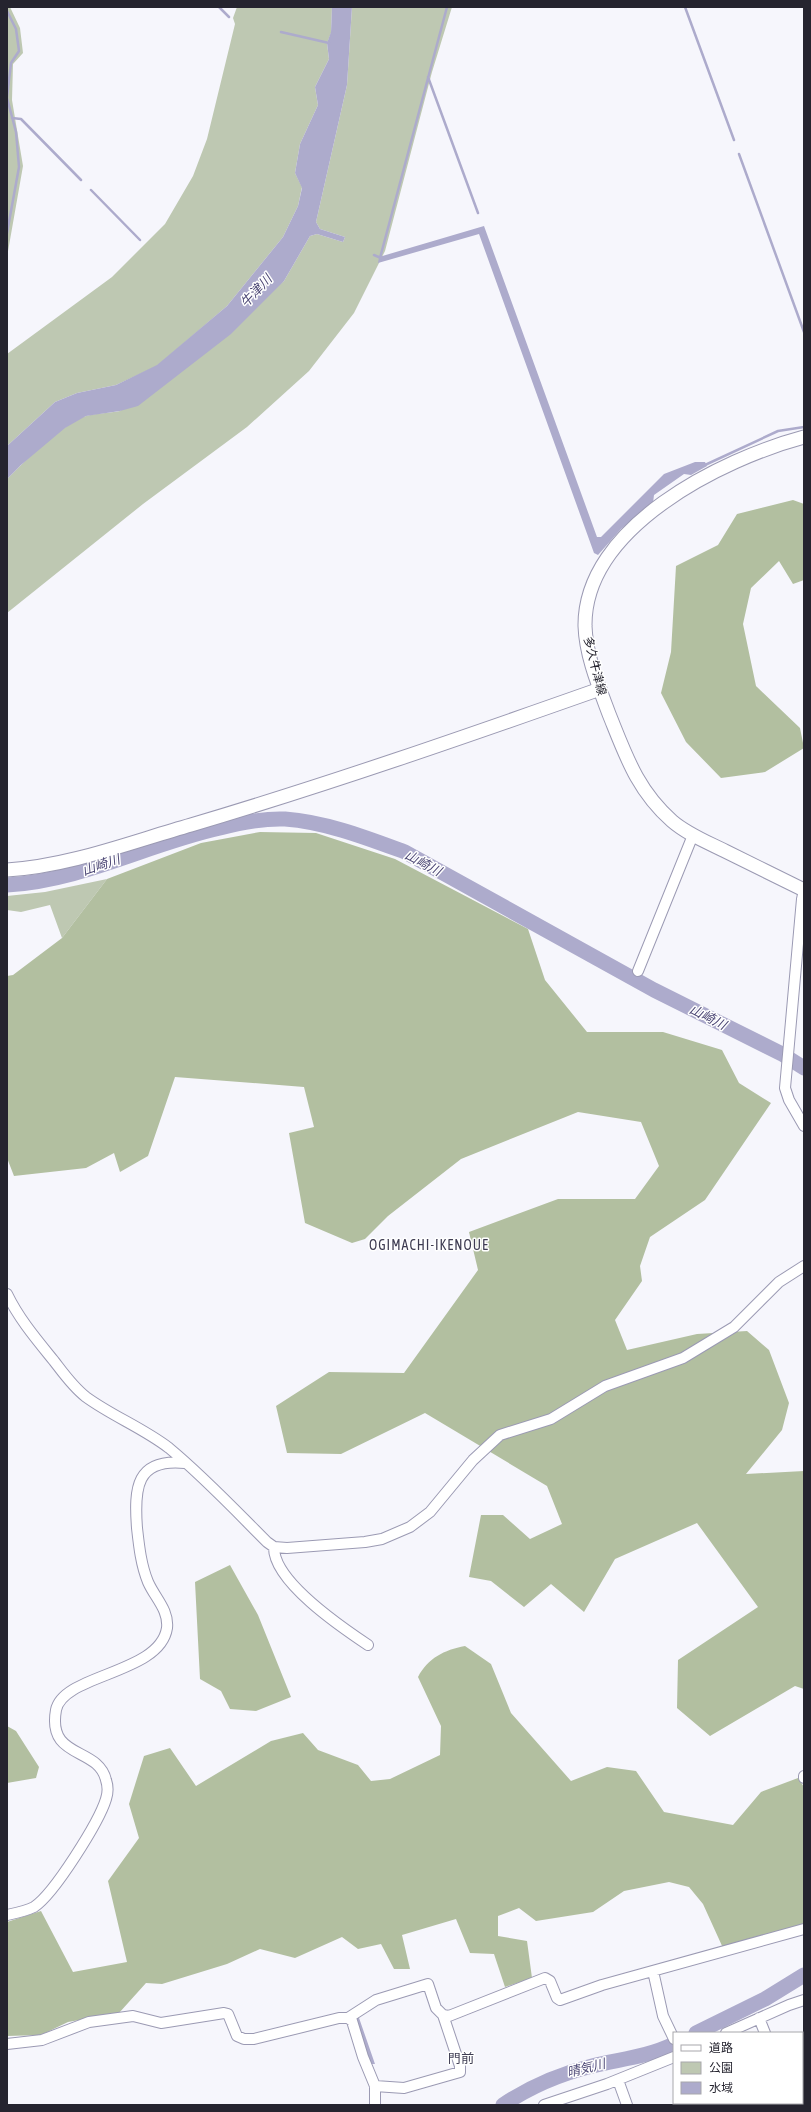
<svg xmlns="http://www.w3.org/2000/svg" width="811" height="2112" font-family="'Asap Condensed','Noto Sans JP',sans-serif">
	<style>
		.green { fill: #bec8b2 }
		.forest { fill: #b2bfa0 }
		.water { fill: #adabcc }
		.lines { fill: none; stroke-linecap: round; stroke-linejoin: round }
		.stream { stroke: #adabcc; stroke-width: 2.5 }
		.river { stroke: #adabcc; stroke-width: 15 }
		.street-casing { stroke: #9b9ab3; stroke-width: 12 }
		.secondary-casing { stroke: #9b9ab3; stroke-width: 15 }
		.street { stroke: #fff; stroke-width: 10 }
		.secondary { stroke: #fff; stroke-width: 13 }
		.labels { text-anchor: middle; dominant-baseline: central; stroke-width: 3; stroke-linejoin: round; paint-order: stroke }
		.street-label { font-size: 12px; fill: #25242f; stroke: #fff }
		.water-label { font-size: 13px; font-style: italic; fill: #4b4674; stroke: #fff }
		.neighbourhood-label { font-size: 13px; fill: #3e3c52; stroke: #fff }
		.quarter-label { font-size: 14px; letter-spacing: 1px; fill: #3e3c52; stroke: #fff }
	</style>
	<rect width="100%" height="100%" fill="#f6f6fc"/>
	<!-- green -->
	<path class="green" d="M7 7H10L20 28 23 53 13 64 12 100 23 166 7 257Z
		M237 7H332L331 33 327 43 329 59 315 87 318 105 300 144 295 173 302 187 298 206 283 237 227 306 157 366 116 385 77 393 55 402 7 446V354L112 277 165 224 193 176 207 139 235 24 233 18Z
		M352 7H452L432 72 385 251 354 313 309 371 247 427 143 504 7 613V479C25 461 62 424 86 416 97 413 109 413 120 411L284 281 310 236 317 234 343 242 345 237 320 229 316 222 347 85Z
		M107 879 62 938 50 905 21 912 7 910V896L45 892Z"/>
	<!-- forest -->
	<path class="forest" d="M793 500 804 504V580L793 584 779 561 751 588 743 624 756 686 800 728 804 748 765 772 721 778 686 742 661 693 671 652 676 566 718 545 737 514Z
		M260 832 316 833 395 859 528 929 545 980 587 1032H663L722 1050 739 1083 771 1103 705 1200 650 1237 640 1266 642 1281 615 1320 627 1350 697 1334 747 1331 769 1350 789 1403 782 1430 746 1474 804 1471V1689L795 1686 710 1736 677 1708 678 1660 758 1607 697 1523 615 1559 584 1612 551 1584 524 1607 491 1581 469 1577 481 1515H503L530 1539 562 1524 547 1486 425 1413 341 1454 287 1453 276 1406 329 1372 404 1373 478 1270 469 1232 558 1199H635L659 1166 641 1122 578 1112 461 1159 388 1216 365 1239 352 1243 305 1223 289 1133 314 1127 304 1087 175 1077 148 1156 120 1172 114 1153 86 1168 14 1176 7 1158V976L13 975 62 938 107 879 201 843Z
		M230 1565 258 1615 291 1697 256 1711 230 1709 221 1691 200 1679 195 1582Z
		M465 1646 491 1664 511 1713 571 1781 607 1767 636 1771 664 1812 733 1825 761 1792 798 1778 804 1787 803 1925 723 1948 703 1904 689 1887 669 1882 624 1891 593 1912 536 1921 519 1908 498 1916V1936L527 1941 532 1978 505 1987 494 1954 470 1953 456 1919 402 1935 410 1969H394L381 1944 358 1949 342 1937 295 1958 260 1949 227 1964 162 1984 146 1983 119 2013 68 2022 41 2035 7 2036V1922L41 1911 73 1972 127 1962 108 1881 139 1838 129 1804 144 1756 170 1748 196 1786 271 1741 303 1733 318 1750 358 1765 371 1781 390 1779 440 1755 441 1726 418 1677C428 1658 444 1650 465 1646Z
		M7 1726 16 1731 39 1767 36 1778 7 1783Z"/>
	<!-- water -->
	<path class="water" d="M332 7H352L347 85 316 222 320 229 345 237 343 242 317 234 310 236 284 281 231 334 138 406 120 411 86 416 65 428 21 465 7 479V446L55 402 77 393 116 385 157 365 227 306 283 237 298 206 302 188 295 173 300 144 318 105 315 87 329 59 327 43 331 32Z
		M484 226 597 537H601L664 474 695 462H705L707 466 691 475 684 474 654 495 653 503 621 529 598 555 594 553 479 234 378 263 379 257Z
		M356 2015H358L375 2064H371L359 2032Z"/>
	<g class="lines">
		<!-- stream -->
		<path class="stream" d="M219 7 229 17
			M685 7 734 140
			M7 11 16 29 19 51 11 63 7 97
			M281 32 329 43
			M428 77 478 213
			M7 98 16 132 19 167 7 233
			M12 118 21 119 81 180
			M739 154 804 332
			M91 190 140 240
			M374 255 381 258
			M380 258 447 7
			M705 465 778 431 804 427"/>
		<!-- river -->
		<path class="river" d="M7 885C81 881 148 844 220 828 240 823 264 818 285 819 326 822 367 838 405 852L654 990 782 1054 804 1068
			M696 2033 765 1999 804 1975
			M503 2105C531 2086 560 2074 592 2066 620 2059 647 2057 674 2044"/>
		<defs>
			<path id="street" d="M804 890 802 899 785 1088 789 1100 804 1126
				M638 971 693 835
				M7 1294C19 1319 37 1340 54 1361 64 1374 73 1387 86 1397 112 1416 143 1428 169 1448 204 1477 235 1510 267 1542L274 1547 287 1548 365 1542 382 1539 410 1527 430 1512 473 1460 500 1435 551 1419 605 1386 683 1358 734 1327 779 1282 804 1266
				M274 1547C273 1581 341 1627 368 1645
				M804 1776V1778
				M7 1915C16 1913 26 1911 34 1907 54 1894 99 1822 106 1799 108 1793 108 1786 106 1780 98 1746 47 1760 56 1710 63 1674 160 1674 167 1628 169 1610 155 1598 148 1582 141 1565 139 1546 137 1528 134 1488 136 1458 185 1463
				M653 1971 663 2016 674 2039
				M443 2015 449 2016 545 1978 550 1981 557 1998 560 2000 602 1985 804 1929
				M348 2018 352 2021 363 2057 375 2086V2105
				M759 2018 765 2033
				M726 2033 789 2005 804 2000
				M7 2044 42 2040 89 2022 133 2016 161 2023 224 2013 228 2014 237 2036 244 2039H254L339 2018H348L376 2000 428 1984 436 2008 443 2015 460 2066V2072L404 2088 375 2086
				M618 2080 627 2105
				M789 2103 790 2105
				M544 2105 607 2084 674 2057"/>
			<path id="secondary" d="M804 437C722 459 584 527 585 626 586 656 599 687 609 714 626 756 637 790 672 821 687 834 707 842 725 851 751 864 778 877 804 890
				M7 870C70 866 131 842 191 825 329 784 464 737 600 689"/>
		</defs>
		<!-- street casing -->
		<use href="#street" class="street-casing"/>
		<!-- secondary casing -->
		<use href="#secondary" class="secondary-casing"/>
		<!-- street -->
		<use href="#street" class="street"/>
		<!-- secondary -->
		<use href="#secondary" class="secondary"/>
	</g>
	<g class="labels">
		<!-- street labels -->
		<g class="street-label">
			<text transform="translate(595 666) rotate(76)">多久牛津線</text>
		</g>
		<!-- water labels -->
		<g class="water-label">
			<text transform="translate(256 291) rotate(-47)">牛津川</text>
			<text transform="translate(423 863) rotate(28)">山崎川</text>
			<text transform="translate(101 865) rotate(-19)">山崎川</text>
			<text transform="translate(708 1017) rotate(27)">山崎川</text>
			<text transform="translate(586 2068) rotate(-14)">晴気川</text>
		</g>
		<!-- neighbourhood labels -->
		<g class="neighbourhood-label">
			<text x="461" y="2058">門前</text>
		</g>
		<!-- quarter labels -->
		<g class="quarter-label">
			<text x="429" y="1245">OGIMACHI-IKENOUE</text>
		</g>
	</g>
	<!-- border -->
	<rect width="811" height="2112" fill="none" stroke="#25242f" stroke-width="16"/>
	<!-- legend -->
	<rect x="673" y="2032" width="130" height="72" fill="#ffffff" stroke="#a8a7ac"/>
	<rect x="681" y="2045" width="20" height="6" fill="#ffffff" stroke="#a8a7ac"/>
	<text x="709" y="2052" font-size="12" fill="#25242f">道路</text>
	<rect x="681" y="2062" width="20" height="12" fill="#bec8b2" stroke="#a8a7ac"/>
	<text x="709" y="2072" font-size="12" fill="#25242f">公園</text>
	<rect x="681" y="2082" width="20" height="12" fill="#adabcc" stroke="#a8a7ac"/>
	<text x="709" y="2092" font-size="12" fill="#25242f">水域</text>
</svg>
